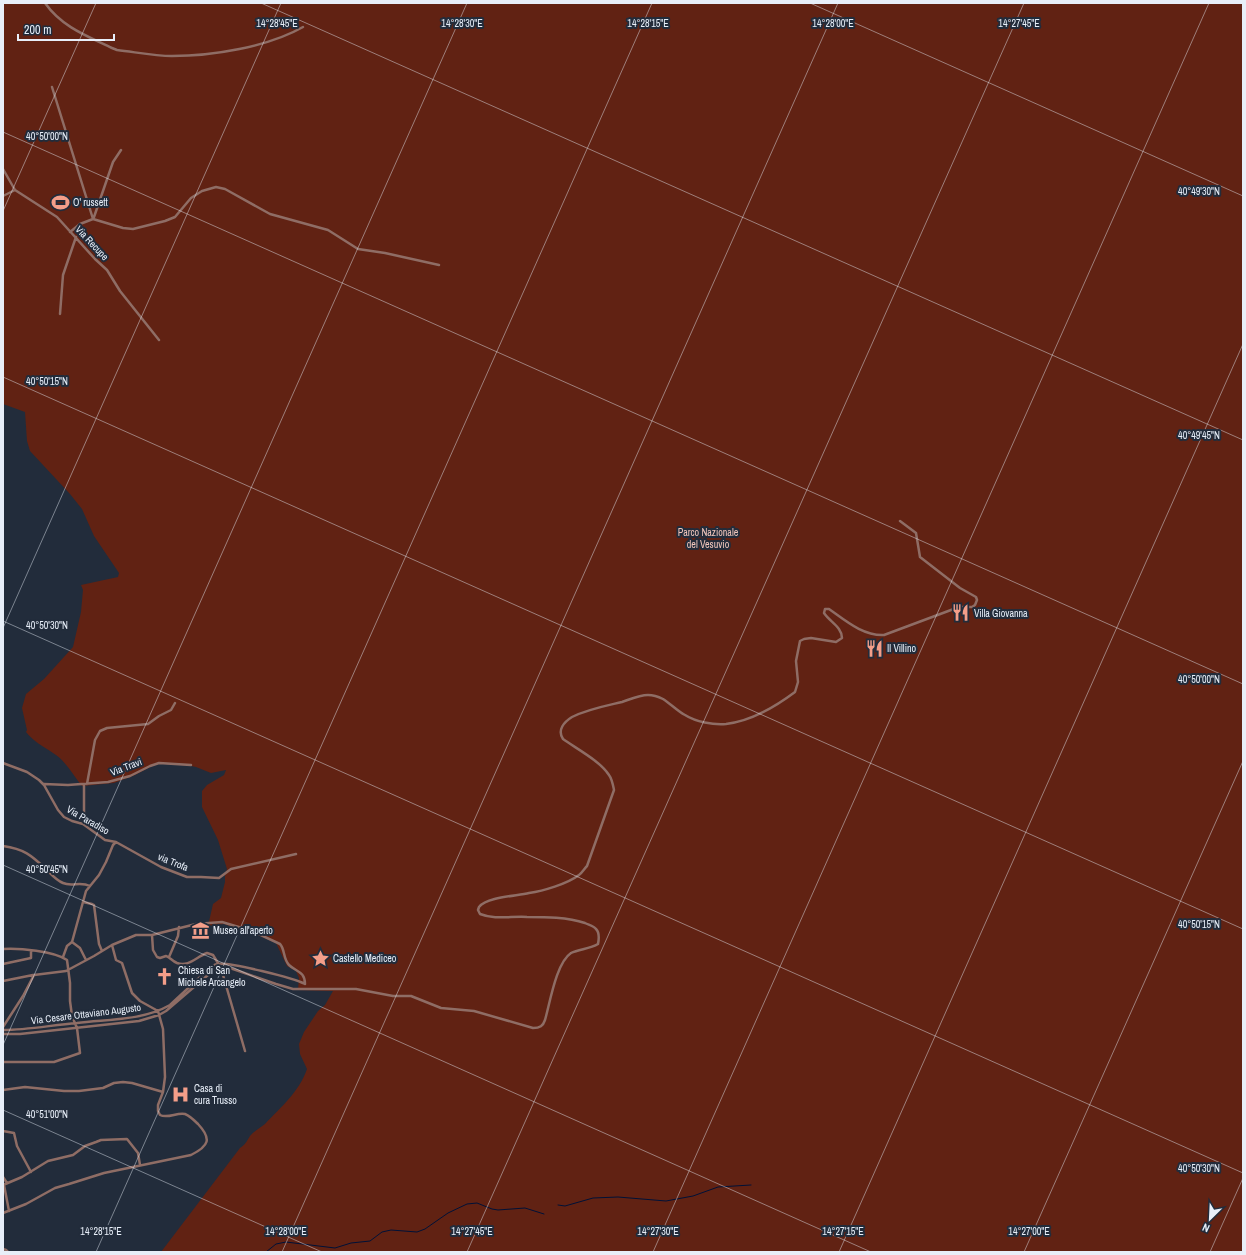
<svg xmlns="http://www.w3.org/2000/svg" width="1246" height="1255" font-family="'Archivo Narrow',sans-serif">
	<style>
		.green { fill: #612213 }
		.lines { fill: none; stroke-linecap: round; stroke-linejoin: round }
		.stream { stroke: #001137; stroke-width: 1 }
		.street { stroke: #8f6d65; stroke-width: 2.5 }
		.ticks { fill: none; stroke: #e8eff9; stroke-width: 1; stroke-opacity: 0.45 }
		.labels { text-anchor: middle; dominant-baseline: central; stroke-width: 4; stroke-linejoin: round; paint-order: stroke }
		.poi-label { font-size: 10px; fill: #e8eff9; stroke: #222c3b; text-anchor: start }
		.street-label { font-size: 10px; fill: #e8eff9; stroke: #222c3b }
		.park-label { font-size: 10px; fill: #f3c7bc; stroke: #222c3b }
		.ticks-label { font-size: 10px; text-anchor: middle; fill: #e8eff9; stroke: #222c3b; stroke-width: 4; stroke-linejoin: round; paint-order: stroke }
	</style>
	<rect width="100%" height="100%" fill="#222c3b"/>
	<!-- green -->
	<path class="green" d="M3 3H1243V1252H161L240 1148C245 1145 247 1141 250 1136 254 1131 260 1128 265 1124 281 1107 299 1092 307 1069L300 1054 299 1044 304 1032 318 1011 325 1005 333 991 298 990 299 978 296 971 287 966 276 943 248 931 238 929 224 924 208 926 213 904 221 898 225 882V876L227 869 218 840 202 807V791L207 785 224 775 226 770 211 773 196 767 181 764H156L135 775 114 783 82 786C73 775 65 760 53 753 43 746 34 742 26 732L27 730 22 708 26 694 44 679 73 647 81 612 83 590 81 585 118 577 119 573 94 536 82 509 70 494 30 451 27 441 25 412 3 404Z"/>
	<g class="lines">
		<!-- stream -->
		<path class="stream" d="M558 1205 565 1206 593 1198 618 1197 666 1201 693 1196 718 1187 751 1185
			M266 1252 276 1244 286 1242 335 1248 351 1243 370 1241 382 1232 391 1230 417 1232 425 1229 448 1213 467 1204 477 1203 492 1209 498 1210 525 1208 544 1214"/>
		<!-- street -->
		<path class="street" d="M45 3C62 27 87 36 112 48L117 50C135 52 154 56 172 56 212 56 268 47 303 27
			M52 87 93 219
			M3 169 15 190 57 217 95 259 107 270 120 291 159 340
			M3 196 15 190
			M94 217 113 162 121 150
			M70 232 80 224 93 219 123 228 133 229 165 221 175 217 191 198 202 191 216 187 225 189 270 214 328 230 358 249 385 253 439 265
			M60 314 63 275 76 237
			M3 763 27 772 39 780 44 785 58 810 64 817 72 821 83 824 105 840 116 842 161 867 187 877H201L219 878 231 869 296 854
			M44 784 68 785 108 782 130 776 150 766 159 763 191 765
			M84 784V824
			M87 784 95 740 100 731 107 728 148 724 159 716 171 710 175 703
			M3 846C24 849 31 855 46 869 51 874 56 880 63 883 72 887 80 881 90 886
			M83 902 92 904 94 905 99 944 102 951
			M152 935 153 950 157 957 160 958 166 956C170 957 172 961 177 963 189 967 196 957 207 953L213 955 221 968 245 1051
			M72 942 80 948 86 960
			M3 949C19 948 54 951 67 960L70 983V1001L72 1016 77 1028 80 1053 54 1062H3
			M63 957 67 946 72 942 86 891 99 875 106 862 113 845 116 842
			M169 957 178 936 179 927
			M3 964 31 958V951
			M3 981 33 975
			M3 1027 23 996 34 975 66 971 94 956 112 945 136 935H152L196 924 222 922 252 931 280 944C285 949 283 959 289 965 296 972 305 971 305 984
			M3 1030C28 1030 52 1025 77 1023 107 1019 142 1021 170 1005L212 966C214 965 216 964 218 964 230 962 294 978 305 984
			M3 1034H20L139 1021 159 1015 166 1011 208 975 221 968H230L276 984 293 989H356L393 996H411L441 1008 474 1011 533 1028C540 1028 543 1026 545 1020 550 1003 556 963 571 953 579 949 590 949 598 944 599 939 600 933 596 929 594 926 589 925 585 923 567 917 546 917 527 917 511 916 495 920 480 914L478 910 479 907C487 897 516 896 529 893 543 891 567 884 579 875 582 873 584 869 587 866L614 790C613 785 612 779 609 775 600 761 577 749 563 739 557 730 564 722 572 717 588 709 605 706 622 702 631 699 639 695 648 695 653 695 659 697 663 699 671 704 677 711 685 715 696 722 713 725 726 724 752 721 775 707 795 692L798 682 796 661 800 641 804 639 811 638 836 642 842 638C842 627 830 622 824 613L825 609H829C846 621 863 636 884 635L959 607H972L975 605 977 600 976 597 960 588 920 557 916 533 900 521
			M3 1090 25 1087 64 1091H79L103 1088 114 1083 123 1082 132 1083 163 1092
			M3 1131 14 1133 17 1146 31 1172
			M3 1177 7 1183
			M3 1185 22 1177 48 1161 73 1155 85 1146 96 1142 101 1140 127 1139 138 1153 140 1165
			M4 1185 9 1211
			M3 1213 26 1204 55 1188 69 1184 104 1173 191 1155C209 1146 212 1139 198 1124 194 1120 190 1116 185 1114 177 1112 168 1119 160 1115L158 1111V1105L163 1092 165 1077 163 1029 158 1011 140 1001 132 993 122 963 116 960 112 945
			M3 1249 6 1250 8 1252"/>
	</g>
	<!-- ticks -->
	<path class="ticks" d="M261 3 1243 440M810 3 1243 196M3 132 1243 684M3 211 96 3M3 377 1243 929M3 621 1243 1173M3 628 281 3M3 865 871 1252M3 1045 467 3M3 1110 322 1252M96 1252 652 3M282 1252 838 3M467 1252 1024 3M653 1252 1209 3M839 1252 1243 344M1024 1252 1243 761M1210 1252 1243 1178"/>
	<!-- icons -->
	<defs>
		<symbol id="stadium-bare" viewBox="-9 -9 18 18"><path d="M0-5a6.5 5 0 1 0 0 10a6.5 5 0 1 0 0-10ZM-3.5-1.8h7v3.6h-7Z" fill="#f49e89" stroke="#222c3b" stroke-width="2.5" paint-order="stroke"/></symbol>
		<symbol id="restaurant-bare" viewBox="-9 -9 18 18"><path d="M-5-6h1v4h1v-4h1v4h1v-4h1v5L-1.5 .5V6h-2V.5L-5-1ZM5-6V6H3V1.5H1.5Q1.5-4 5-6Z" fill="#f49e89" stroke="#222c3b" stroke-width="2.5" paint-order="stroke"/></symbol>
		<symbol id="museum-bare" viewBox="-9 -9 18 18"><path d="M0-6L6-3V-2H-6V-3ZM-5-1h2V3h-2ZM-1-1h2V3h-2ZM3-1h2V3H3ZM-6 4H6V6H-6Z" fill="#f49e89" stroke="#222c3b" stroke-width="2.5" paint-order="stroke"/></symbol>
		<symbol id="sight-bare" viewBox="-9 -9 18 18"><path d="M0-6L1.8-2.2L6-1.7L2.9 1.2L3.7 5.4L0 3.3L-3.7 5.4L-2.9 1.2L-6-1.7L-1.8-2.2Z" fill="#f49e89" stroke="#222c3b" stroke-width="2.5" paint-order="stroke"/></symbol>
		<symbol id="church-bare" viewBox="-9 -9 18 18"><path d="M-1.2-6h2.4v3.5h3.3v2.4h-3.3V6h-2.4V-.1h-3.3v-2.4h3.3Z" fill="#f49e89" stroke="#222c3b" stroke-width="2.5" paint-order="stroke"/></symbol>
		<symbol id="hospital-bare" viewBox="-9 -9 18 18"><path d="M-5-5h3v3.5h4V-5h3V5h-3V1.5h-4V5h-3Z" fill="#f49e89" stroke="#222c3b" stroke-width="2.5" paint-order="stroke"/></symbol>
	</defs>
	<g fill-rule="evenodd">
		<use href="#stadium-bare" x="48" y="190" width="25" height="25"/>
		<use href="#restaurant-bare" x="948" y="600" width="25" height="25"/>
		<use href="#restaurant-bare" x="862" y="636" width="25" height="25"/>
		<use href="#museum-bare" x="188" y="918" width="25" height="25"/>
		<use href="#sight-bare" x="308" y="946" width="25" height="25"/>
		<use href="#church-bare" x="152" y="964" width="25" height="25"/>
		<use href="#hospital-bare" x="168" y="1082" width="25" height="25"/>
	</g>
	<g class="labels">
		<!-- poi labels -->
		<g class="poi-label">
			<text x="73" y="202">O' russett</text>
			<text x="974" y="613">Villa Giovanna</text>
			<text x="887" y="648">Il Villino</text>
			<text x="213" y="930">Museo all'aperto</text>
			<text x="333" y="958">Castello Mediceo</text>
			<text x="178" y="970">Chiesa di San<tspan x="178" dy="12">Michele Arcangelo</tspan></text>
			<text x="194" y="1088">Casa di<tspan x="194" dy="12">cura Trusso</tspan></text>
		</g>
		<!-- street labels -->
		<g class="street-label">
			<text transform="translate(92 243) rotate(47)">Via Recupe</text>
			<text transform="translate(126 767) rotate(-21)">Via Travi</text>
			<text transform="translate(88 820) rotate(30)">Via Paradiso</text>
			<text transform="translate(173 862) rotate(22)">via Trofa</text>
			<text transform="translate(86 1014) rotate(-7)">Via Cesare Ottaviano Augusto</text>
		</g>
		<!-- park labels -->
		<g class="park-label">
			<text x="708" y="532">Parco Nazionale<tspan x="708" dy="12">del Vesuvio</tspan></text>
		</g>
	</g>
	<g class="ticks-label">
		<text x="277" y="27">14°28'45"E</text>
		<text x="462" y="27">14°28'30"E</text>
		<text x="648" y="27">14°28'15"E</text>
		<text x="833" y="27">14°28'00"E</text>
		<text x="1019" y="27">14°27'45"E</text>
		<text x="47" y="140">40°50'00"N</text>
		<text x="1199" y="195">40°49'30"N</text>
		<text x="47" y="385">40°50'15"N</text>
		<text x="1199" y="439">40°49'45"N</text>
		<text x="47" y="629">40°50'30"N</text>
		<text x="1199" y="683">40°50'00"N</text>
		<text x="47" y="873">40°50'45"N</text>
		<text x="1199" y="928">40°50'15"N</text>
		<text x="47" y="1118">40°51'00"N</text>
		<text x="1199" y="1172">40°50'30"N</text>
		<text x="101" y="1235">14°28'15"E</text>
		<text x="286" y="1235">14°28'00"E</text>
		<text x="472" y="1235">14°27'45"E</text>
		<text x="658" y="1235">14°27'30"E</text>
		<text x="843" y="1235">14°27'15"E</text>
		<text x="1029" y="1235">14°27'00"E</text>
	</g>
	<!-- border -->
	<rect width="1246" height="1255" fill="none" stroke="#e8eff9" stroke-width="8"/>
	<!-- north arrow -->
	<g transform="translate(1210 1219) rotate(204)" stroke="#222c3b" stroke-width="3" paint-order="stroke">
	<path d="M0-3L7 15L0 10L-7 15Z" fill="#e8eff9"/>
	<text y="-6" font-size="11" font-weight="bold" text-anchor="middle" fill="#e8eff9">N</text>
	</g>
	<!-- scale -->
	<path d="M18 34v6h96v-6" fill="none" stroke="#e8eff9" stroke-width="2"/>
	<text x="24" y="34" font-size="12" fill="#e8eff9" stroke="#222c3b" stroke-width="3" paint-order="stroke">200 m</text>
</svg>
